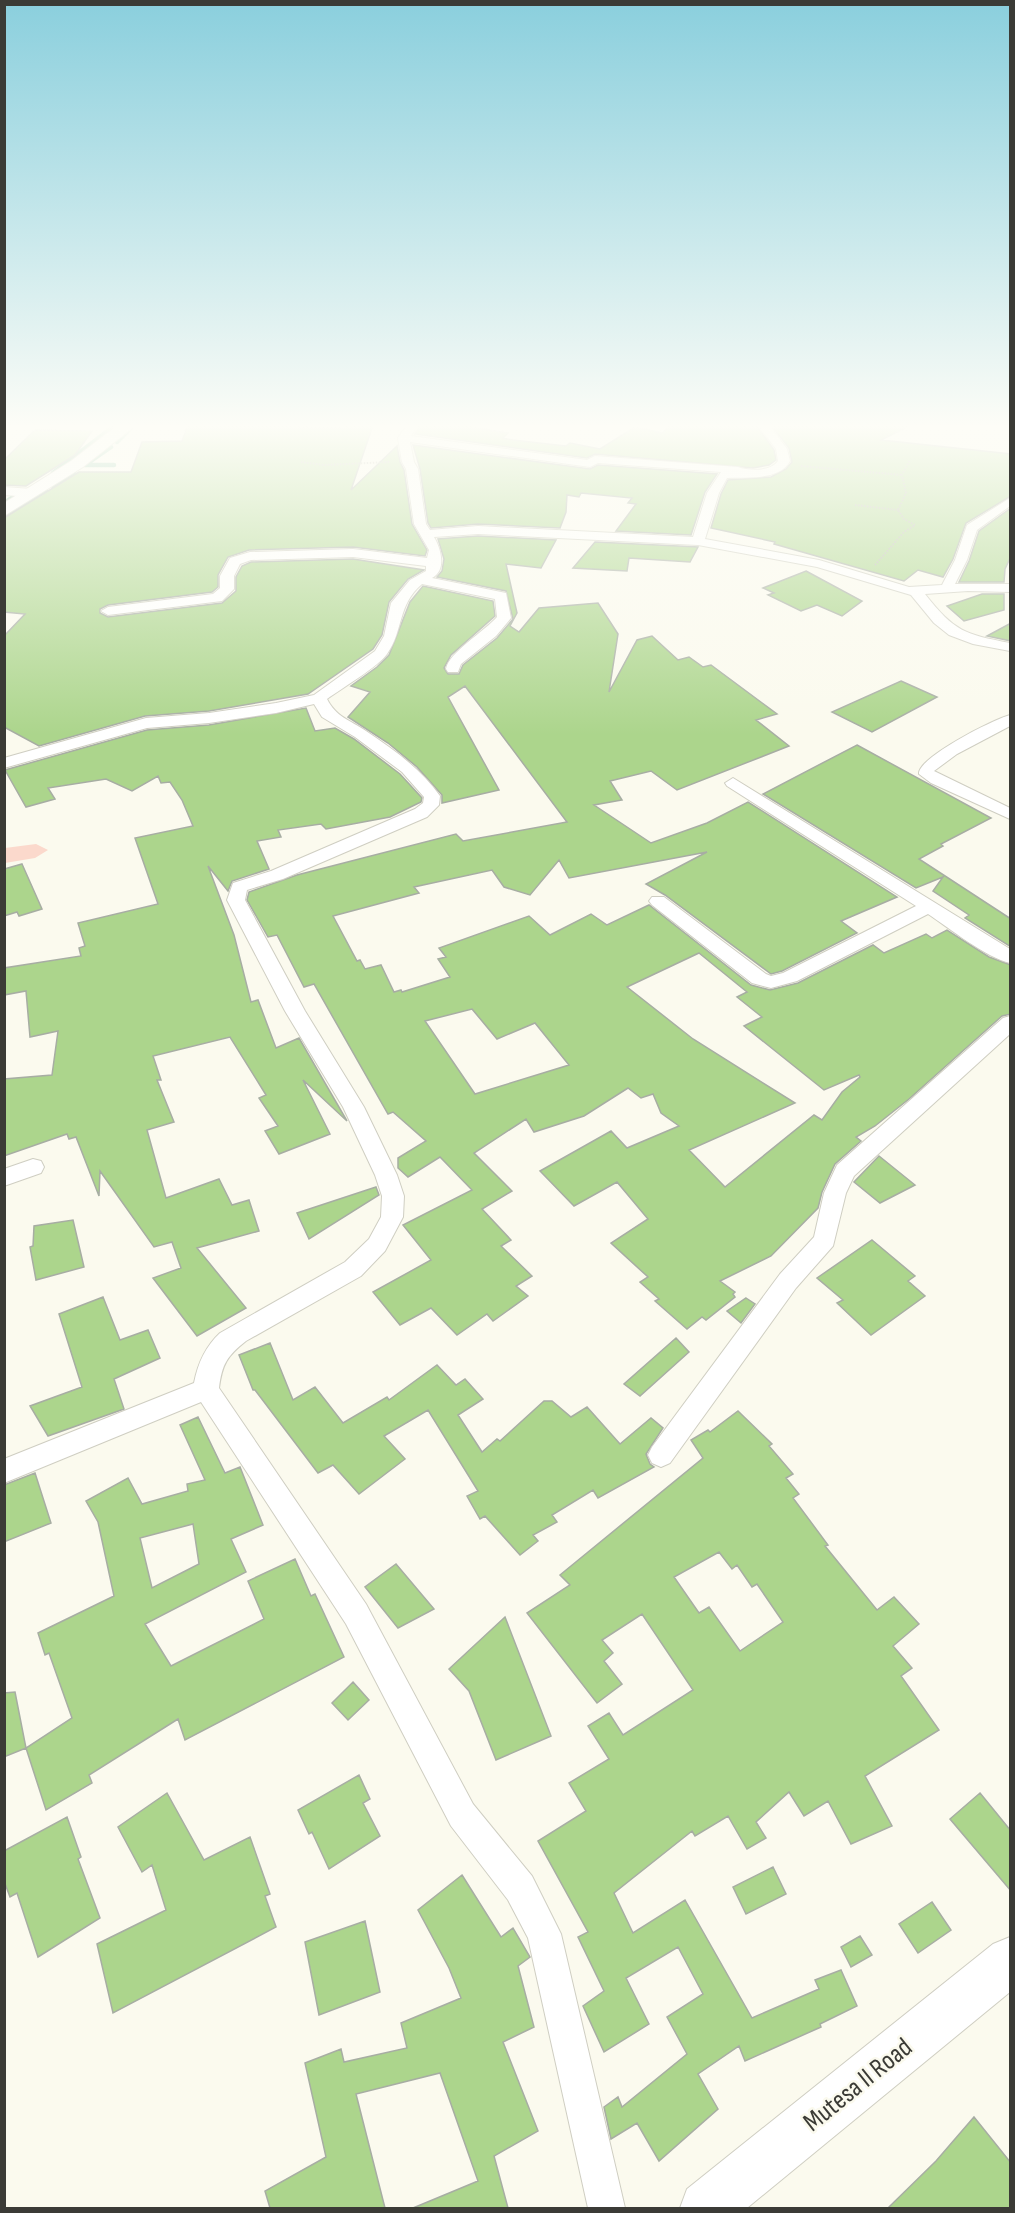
<svg xmlns="http://www.w3.org/2000/svg" width="1015" height="2213" font-family="'Sofia Sans Condensed',sans-serif">
	<style>
		.green { fill: #fbd9cc }
		.lines { fill: none; stroke-linecap: round; stroke-linejoin: round }
		.stream { stroke: #80bf9f; stroke-width: 4.5 }
		.building { fill: #acd58c; stroke: #a7ada3; stroke-width: 1.5; fill-rule: evenodd }
		.street-casing { stroke: #cfcec2; stroke-width: 2 }
		.secondary-casing { stroke: #cfcec2; stroke-width: 2 }
		.path { stroke: #b9b8af; stroke-width: 2; stroke-dasharray: 1.5 1.5; stroke-linecap: butt }
		.street { fill: #fff; fill-rule: evenodd }
		.secondary { fill: #fff; fill-rule: evenodd }
		.labels { text-anchor: middle; dominant-baseline: central; stroke-width: 5; stroke-linejoin: round; paint-order: stroke }
		.near-street-label { font-size: 27px; fill: #3b3b36; stroke: #fbfaee }
	</style>
	<rect width="100%" height="100%" fill="#fbfaee"/>
	<!-- green -->
	<path class="green" d="M36 844 48 850 35 858 5 863V848Z"/>
	<g class="lines">
		<!-- stream -->
		<path class="stream" d="M117 442 134 425
			M85 465 111 447
			M85 465H114
			M53 473 114 426
			M53 486 74 472
			M4 503 16 495
			M4 517 46 491"/>
	</g>
	<!-- building -->
	<path class="building" d="M188 425 346 428 348 425H373L351 490 397 446 400 462 404 470 412 524 427 550 425 556 353 547 249 550 228 557 218 575V587L212 592 108 605 100 609V613L108 617 222 603 236 591V577L242 566 251 562 353 559 424 570 408 579 389 602 382 635 373 649 308 694 209 711 145 716 39 746 4 727V636L25 614 4 612V518L79 472H131L142 442 182 441Z
		M420 425H459L508 433 503 438 513 440 566 446 570 443 600 449 635 427 662 433 671 425H756L774 450 776 460 769 465 753 468 595 454 587 458 415 434Z
		M911 425 881 440 1011 454V496L966 523 953 559 943 577 918 570 904 581 774 544 775 542 711 528 721 494 728 480 771 477 786 469 792 462 789 448 772 426Z
		M35 430 92 431 75 455 26 486 4 485V460Z
		M413 445 590 469 598 465 717 474 705 492 691 535 616 531 636 504 628 503 632 498 581 493 579 497 567 495 566 512 560 528 478 524 431 528 428 523 420 469Z
		M1011 508V556L1005 569 1004 582H959L969 561 979 531Z
		M478 536 556 540 541 568 506 564 517 613 510 626 519 632 539 608 598 603 618 634 609 692 637 640 652 636 678 660 689 657 703 667 711 665 777 714 756 720 789 746 677 790 651 771 610 781 622 800 594 805 651 843 707 823 748 802 897 897 841 921 857 933 782 971 771 974 665 895 646 884 707 852 569 878 559 860 530 895 504 887 492 870 414 887 419 893 333 916 357 961 360 960 365 969 381 965 394 992 401 990 402 992 450 977 438 959 446 957 439 948 529 916 550 935 591 914 607 925 649 905 751 985 770 990 798 983 873 945 884 953 926 934 932 938 947 930 989 957 1011 965V1014L1002 1016 909 1099 875 1126 856 1137 861 1141 835 1164 822 1192 818 1208 771 1256 720 1281 735 1292 733 1294 735 1297 706 1320 702 1317 687 1329 655 1301 659 1299 640 1282 648 1277 611 1243 648 1219 617 1182 574 1206 540 1171 611 1131 627 1148 679 1126 661 1113 653 1094 641 1098 628 1088 584 1116 534 1132 526 1119 474 1153 512 1191 482 1209 511 1240 501 1246 532 1276 516 1286 528 1296 493 1321 487 1314 457 1335 431 1308 400 1325 373 1292 431 1260 403 1225 472 1190 440 1157 408 1177 398 1168V1158L426 1141 393 1112 388 1114 314 984 304 987 277 935 268 937 247 900 249 892 297 875 456 834 463 841 567 822 465 686 448 697 499 790 442 803V795L417 767 388 743 348 717 370 692 351 686 377 667 389 655 410 602 423 586 493 601 495 616 451 655 444 668 448 674H459L463 665 497 638 513 619 506 591 437 577 442 571 444 559 438 539ZM699 953 747 992 737 997 762 1017 744 1026 824 1090 859 1075 860 1077 842 1092 822 1120 814 1115 725 1187 689 1150 795 1103 693 1039 627 987ZM472 1009 497 1039 535 1023 569 1065 475 1094 425 1021Z
		M595 542 698 547 690 562 629 558 627 571 573 568Z
		M806 571 862 601 842 616 817 605 801 611 768 595 774 593 763 588Z
		M982 594H1004V610L964 621 947 606Z
		M1011 623V641L987 636Z
		M901 681 937 697 872 732 832 712Z
		M306 708 315 731 335 728 354 739 400 774 422 798 421 802 390 817 326 829 321 824 278 830 281 837 257 841 269 869 232 881 228 891 208 866 234 935 251 1002 258 1000 276 1048 299 1038 347 1121 303 1080 330 1134 279 1154 265 1131 278 1126 259 1098 266 1095 230 1037 153 1056 161 1080H157L174 1122 147 1130 166 1198 219 1179 232 1205 249 1200 259 1231 197 1248 246 1308 197 1336 153 1278 181 1268 172 1242 154 1247 100 1171 99 1196 76 1137 69 1139 67 1134 4 1156V1079L52 1075 58 1031 30 1037 26 991 4 995V968L81 956 79 948 85 946 78 923 158 904 135 838 193 826 182 800 170 782 161 783 158 776 132 791 106 779 48 788 55 799 26 807 5 770 147 730 209 725Z
		M857 745 991 818 941 844 943 846 919 859 1011 919V947L965 918 969 915 933 891 943 877 916 888 763 794Z
		M22 864 42 909 19 916 17 912 4 916V869Z
		M879 1156 915 1185 880 1203 854 1182Z
		M376 1187 379 1195 309 1239 297 1213Z
		M73 1220 84 1267 36 1280 30 1247 33 1246 34 1226Z
		M872 1240 915 1276 908 1281 925 1296 871 1335 837 1303 843 1300 817 1278Z
		M103 1297 120 1340 148 1330 160 1358 114 1379 124 1409 48 1436 30 1406 82 1387 59 1314Z
		M746 1298 755 1304 741 1323 727 1311Z
		M676 1338 689 1352 640 1396 624 1384Z
		M270 1343 293 1400 315 1387 343 1423 387 1397 389 1400 437 1365 456 1385 465 1379 483 1399 458 1415 482 1452 497 1439 500 1441 544 1401H552L571 1417 587 1407 620 1444 651 1418 663 1428 646 1454 650 1464 654 1467 598 1498 593 1490 552 1515 557 1522 533 1535 538 1541 520 1555 485 1516 480 1519 467 1496 478 1491 428 1410 384 1436 405 1459 359 1494 333 1465 318 1473 255 1390H253L239 1355Z
		M738 1411 772 1444 769 1446 793 1474 786 1478 799 1494 793 1498 828 1545 825 1546 877 1610 894 1597 919 1624 893 1646 912 1668 901 1676 939 1730 865 1776 892 1826 851 1844 828 1801 804 1816 789 1792 756 1822 766 1838 747 1849 728 1816 695 1836 692 1831 614 1893 633 1933 685 1900 752 2018 819 1989 815 1980 841 1970 857 2006 820 2024 821 2027 745 2061 739 2046 698 2074 718 2109 659 2161 637 2123 611 2139 604 2107 618 2097 622 2107 687 2054 667 2017 703 1994 678 1947 626 1978 649 2024 604 2052 583 2006 604 1991 578 1937 588 1932 538 1841 586 1811 569 1783 609 1759 588 1726 609 1713 623 1735 693 1690 642 1614 602 1640 613 1653 604 1661 622 1684 597 1703 527 1613 570 1585 560 1575 703 1458 691 1440 708 1430 710 1432ZM719 1552 732 1569 737 1565 752 1587 757 1584 783 1622 740 1651 709 1607 699 1613 674 1577Z
		M198 1417 225 1473 240 1467 263 1525 231 1539 246 1572 145 1624 171 1666 264 1619 248 1581 295 1559 311 1596 315 1594 344 1657 185 1740 178 1719 89 1775 92 1783 46 1810 26 1748 72 1718 49 1653 45 1655 38 1633 114 1596 98 1522 86 1501 128 1478 142 1504 188 1491 187 1484 205 1480 180 1425ZM193 1524 199 1564 152 1588 140 1538Z
		M35 1473 51 1523 4 1542V1485Z
		M396 1564 434 1609 398 1628 365 1587Z
		M505 1617 551 1736 496 1760 469 1691 449 1669Z
		M353 1682 369 1700 348 1720 332 1703Z
		M15 1692 26 1748 4 1757V1693Z
		M359 1775 370 1799 363 1803 380 1836 329 1869 312 1832 309 1834 298 1810Z
		M167 1793 204 1860 250 1837 270 1894 265 1896 276 1927 113 2013 97 1944 166 1910 152 1865 142 1872 118 1827Z
		M980 1793 1011 1831V1891L950 1819Z
		M67 1817 81 1857 78 1859 100 1918 38 1957 17 1893 10 1897 4 1881V1851Z
		M773 1867 786 1894 746 1914 733 1887Z
		M462 1875 501 1937 513 1928 530 1957 518 1966 534 2027 503 2042 538 2131 494 2156 508 2208H413L478 2181 440 2073 356 2094 385 2208H270L265 2191 326 2157 305 2063 341 2049 344 2062 407 2048 401 2023 461 1998 449 1968 418 1910Z
		M932 1902 951 1930 918 1953 899 1924Z
		M365 1921 380 1992 319 2015 305 1942Z
		M860 1936 872 1955 851 1967 841 1947Z
		M974 2117 1011 2163V2208H888L936 2161Z"/>
	<g class="lines">
		<defs>
			<path id="street" d="M407 425H417L411 436 587 460 595 456 738 467C749 471 770 472 778 461L776 449 758 425H769L787 449 790 461C779 481 747 477 727 478L719 493 705 539 819 560 909 587 942 585 955 560 967 525 1010 498V506L977 530 967 560 955 584H1010V592L968 591 925 594C955 632 964 634 1010 643V651L973 644 949 635 934 623 911 595 817 567 698 545 478 534 434 537C441 549 447 570 432 578L506 593 511 618 496 636 461 664 458 672H448L446 669C448 653 485 631 497 617L495 599 422 584C397 605 404 630 387 654 378 667 342 688 327 699 336 717 350 720 366 731 393 749 421 769 440 796L439 805 427 817 283 879 247 890 245 900 305 1011 364 1107 397 1175 404 1196 403 1217 385 1251 361 1276 246 1341C227 1356 222 1364 219 1388L366 1604 473 1804 532 1876 561 1934 625 2208H588L528 1938 508 1900 451 1826 346 1624 201 1402 4 1483V1459L194 1383C198 1363 205 1347 220 1333L345 1262 369 1239 381 1217 382 1196 375 1175 343 1107 285 1011 227 900 233 883 271 871 415 809 423 803 424 797 402 772 355 737 322 717 314 704 276 713 209 723 147 728 4 768V758L146 718 209 713 276 703 314 695 375 651 384 636 391 603 410 580 426 571V566L353 557 251 560 240 564 234 576V589L222 601 108 615 101 611 108 607 213 594 220 588V576L230 558 250 552 353 549 427 558 429 550 414 524 406 469 402 462 398 438ZM410 442 590 467 598 463 721 472 707 493 693 537 478 526 430 530 426 524 418 469 414 462Z
				M4 487 32 489 38 493 32 497 4 495Z
				M1010 715V726L957 754 934 771 1010 808V819L931 783 919 774C917 758 994 719 1010 715Z
				M733 778 1010 949V963C987 958 949 928 928 914L797 981 771 988 752 983 652 905 649 901 652 897H664L766 974 771 976 783 973 916 906 727 786 725 783Z
				M1010 1016V1034L854 1176 846 1193 833 1246 796 1288 670 1463 661 1467 652 1463 648 1455 652 1447 780 1274 814 1237 824 1193 837 1165 1003 1018Z
				M33 1159 41 1161 44 1167 41 1173 4 1186V1169Z"/>
			<path id="secondary" d="M118 425H136L83 467 4 516V503L71 461Z
				M1010 1937V1992L747 2208H680L687 2189 993 1944Z"/>
		</defs>
		<!-- street casing -->
		<use href="#street" class="street-casing"/>
		<!-- secondary casing -->
		<use href="#secondary" class="secondary-casing"/>
		<!-- path -->
		<path class="path" d="M301 462 324 465 389 462
			M801 466 902 475
			M855 505 898 510
			M875 565 904 532 915 525 904 519 898 510 906 493 902 475 910 460"/>
		<!-- street -->
		<use href="#street" class="street"/>
		<!-- secondary -->
		<use href="#secondary" class="secondary"/>
	</g>
	<!-- sky -->
	<linearGradient id="sky" x2="0" y2="1"><stop stop-color="#8acfdd"/><stop offset="0.58" stop-color="#fdfdf7"/><stop offset="1" stop-color="#fdfdf7" stop-opacity="0"/></linearGradient>
	<rect width="1015" height="735" fill="url(#sky)"/>
	<g class="labels">
		<!-- near-street labels -->
		<g class="near-street-label">
			<text transform="translate(858 2085) rotate(-39)">Mutesa II Road</text>
		</g>
	</g>
	<!-- border -->
	<rect width="1015" height="2213" fill="none" stroke="#3b3b36" stroke-width="12"/>
</svg>
